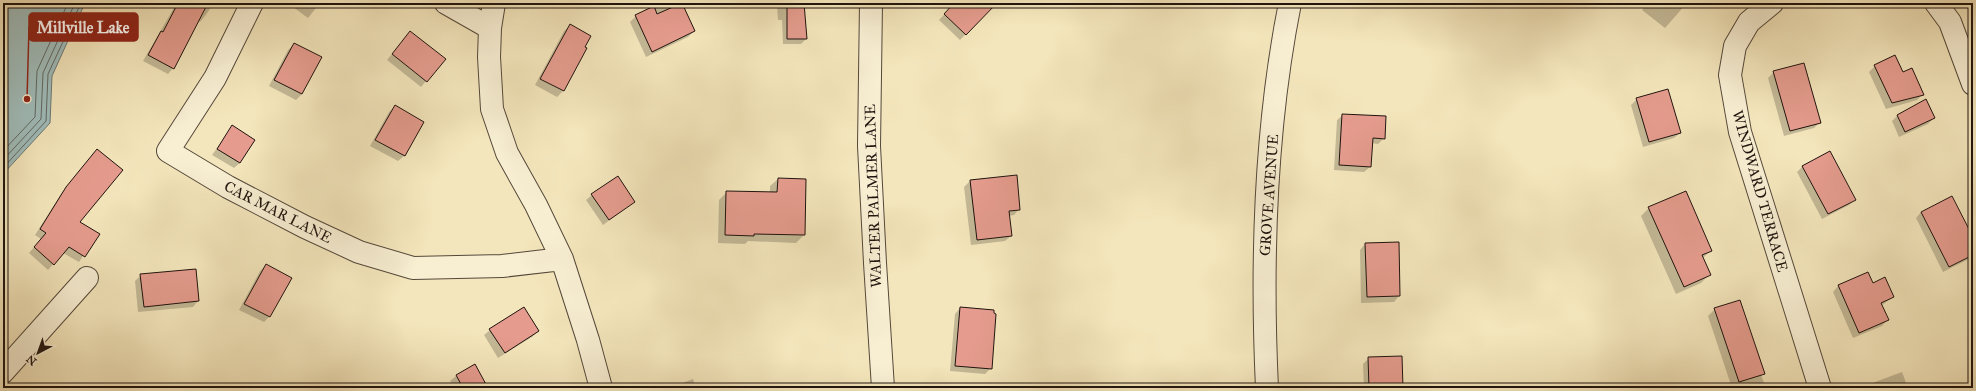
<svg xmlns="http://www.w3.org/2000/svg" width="1976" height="391" font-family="'IM FELL Great Primer',serif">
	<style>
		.water { fill: #a0bdbb; stroke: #6c7976 }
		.shadow { fill: #0003 }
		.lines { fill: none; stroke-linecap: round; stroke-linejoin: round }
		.shore { stroke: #606864; stroke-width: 1 }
		.building { fill: #e59c8e; stroke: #1f130e }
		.minor-casing { stroke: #54483a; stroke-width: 24 }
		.minor { stroke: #f8efd3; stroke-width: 22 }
		.labels { text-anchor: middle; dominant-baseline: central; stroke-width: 3.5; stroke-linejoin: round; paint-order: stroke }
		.street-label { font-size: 15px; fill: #1f130e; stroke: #f8efd3 }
		.leader { fill: none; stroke: #8f2418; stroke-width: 1.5 }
		.callout-dot { fill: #8f2418; stroke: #f8efd3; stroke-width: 1.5 }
		.callout { fill: #8f2418; stroke: #8f2418; stroke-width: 1.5 }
		.callout-label { font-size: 16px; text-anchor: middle; font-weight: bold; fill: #fff }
	</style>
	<rect width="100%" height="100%" fill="#f4e6bc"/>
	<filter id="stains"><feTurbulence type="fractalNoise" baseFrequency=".005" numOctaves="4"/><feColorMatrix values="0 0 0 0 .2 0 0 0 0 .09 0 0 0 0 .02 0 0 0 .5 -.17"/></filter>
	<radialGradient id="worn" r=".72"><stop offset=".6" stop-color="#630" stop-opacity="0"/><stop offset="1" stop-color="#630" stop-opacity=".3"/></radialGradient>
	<!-- water -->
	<path class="water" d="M3 3H85L52 76 50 123 3 174Z"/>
	<!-- shadow -->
	<path class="shadow" d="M170 3H214L205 16 200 22 198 21 173 68 168 74 143 61 175 6Z
		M290 3H320L308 18 289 4Z
		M663 3H681L694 31 688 37 646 57 630 22 636 16Z
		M764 3H803L806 39 801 44H783L782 20H778L777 6 765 7Z
		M955 3H996L960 40 939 20Z
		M1648 3H1687L1665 28 1642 10Z
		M570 26 586 48 563 91 557 97 535 85 564 31Z
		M410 32 444 59 421 87 387 60Z
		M294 44 320 58 302 94 296 100 269 86 288 50Z
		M1875 66 1902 74 1923 94 1917 100 1886 109 1869 72Z
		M1774 72 1819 123 1814 128 1784 136 1768 78Z
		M1637 99 1680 133 1674 138 1643 147 1631 105Z
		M395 106 423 122 404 156 398 161 370 146 389 112Z
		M1343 115 1384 138 1378 144 1371 143 1370 167 1364 172 1334 170 1337 120Z
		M1898 115 1934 118 1928 124 1899 137 1892 121Z
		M232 127 240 163 234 168 212 155Z
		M1829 152 1855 199 1849 205 1822 219 1797 172 1802 167Z
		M92 156 79 222 98 234 79 262 63 253 48 270 29 253 41 239 35 235 61 194Z
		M778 179 804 235 796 243 748 241 745 244 718 243 719 200 727 192 770 193V186Z
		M970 181 1019 209 1014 215 1008 216 1011 236 1005 241 971 245 964 187Z
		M592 195 634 202 603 225 586 200Z
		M1649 208 1711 250 1703 258 1709 275 1701 283 1676 294 1641 216Z
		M1921 212 1973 239V257L1943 272 1916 218Z
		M1365 244 1399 296 1394 302 1361 303 1360 250Z
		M266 265 290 278 269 317 264 322 239 310 260 271Z
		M1868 273 1872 284 1893 297 1881 306 1887 320 1882 326 1853 338 1833 292 1838 286Z
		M141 275 198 301 193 307 138 312 135 281Z
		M960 308 991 368 985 374 950 371 955 314Z
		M1715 309 1763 373 1761 375 1766 388H1732L1708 316Z
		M490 330 538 331 532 337 498 358 484 335Z
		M1369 358 1402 388H1364L1363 364Z
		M475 365 487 388H454L450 381 456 376Z
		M1902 372 1908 388H1869L1875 382Z
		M693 379 696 388H669Z"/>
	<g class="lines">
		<!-- shore -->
		<path class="shore" d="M3 151 35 117 37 71 68 3
			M3 160 41 119 43 73 75 3
			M3 168 46 121 48 74 81 3"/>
	</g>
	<!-- building -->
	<path class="building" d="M178 3H208L174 69 148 55 161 31 163 32Z
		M682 3 695 31 652 52 635 15 654 6 657 14Z
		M787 3H804L807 39H787Z
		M954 3H997L966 35 944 14Z
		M570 24 591 36 585 47 587 48 564 91 540 79Z
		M410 31 446 59 427 82 392 54Z
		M294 43 322 57 302 94 274 80Z
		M1895 55 1903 72 1912 68 1924 95 1892 103 1874 65Z
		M1804 63 1821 123 1790 131 1773 71Z
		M1668 89 1681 133 1649 142 1636 98Z
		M1926 99 1935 118 1905 132 1897 115Z
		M395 105 424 122 405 156 375 140Z
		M1342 114 1386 116 1385 139 1373 138 1371 167 1339 165Z
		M232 125 255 140 240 163 217 149Z
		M97 149 123 170 80 222 100 234 85 257 69 247 54 265 34 247 46 233 40 229 66 187Z
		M1830 151 1856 200 1828 214 1802 166Z
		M1017 175 1020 210 1009 211 1012 236 977 240 970 180Z
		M618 176 635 202 609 220 591 194Z
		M778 178 806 179 805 235 754 234V236L725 235 726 191 777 192Z
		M1686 191 1712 251 1702 255 1711 275 1684 287 1648 207Z
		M1952 196 1973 237V255L1949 267 1921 212Z
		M1399 242 1400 296 1367 297 1365 243Z
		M266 264 292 278 270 317 244 304Z
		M196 269 199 301 144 307 140 274Z
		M1868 272 1873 283 1885 277 1894 297 1881 303 1889 320 1859 333 1838 285Z
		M1740 300 1765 374 1739 382 1714 308Z
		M524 307 539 331 505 353 489 329Z
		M960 307 994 310V313L996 314 992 369 955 366Z
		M1402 356 1403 388H1369L1368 357Z
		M475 364 488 388H463L456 375Z"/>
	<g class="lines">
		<defs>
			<path id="minor" d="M252 3 215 78 168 151 228 187 305 227 359 252 413 268 502 266 562 259
				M446 3 490 28
				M494 3 490 28 489 57 492 109 507 153 536 205 562 259 588 340 601 388
				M871 3 869 146 875 263 883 388
				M1772 3 1749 22 1735 46 1730 75 1740 132 1820 388
				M1936 3 1950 22 1973 84
				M3 372 87 278
				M1267 388C1261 261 1265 128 1290 3"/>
		</defs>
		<!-- minor casing -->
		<use href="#minor" class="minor-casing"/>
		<!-- minor -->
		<use href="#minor" class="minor"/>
	</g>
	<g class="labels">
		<!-- street labels -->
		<g class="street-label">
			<text transform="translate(1760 191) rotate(74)">WINDWARD TERRACE</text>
			<text transform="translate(1269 195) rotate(-86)">GROVE AVENUE</text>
			<text transform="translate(873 196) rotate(-92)">WALTER PALMER LANE</text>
			<text transform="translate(278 212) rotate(27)">CAR MAR LANE</text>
		</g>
	</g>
	<!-- callouts -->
	<path class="leader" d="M27 99L29 27"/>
	<circle class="callout-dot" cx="27" cy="99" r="4"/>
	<rect class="callout" x="29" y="13" width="109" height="28" rx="4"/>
	<g class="callout-label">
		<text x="83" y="33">Millville Lake</text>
	</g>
	<!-- margin -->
	<rect width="1976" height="391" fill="none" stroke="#f4e6bc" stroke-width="16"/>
	<rect x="4" y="4" width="1968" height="383" fill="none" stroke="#1f130e" stroke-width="2"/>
	<rect x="8" y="8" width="1960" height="375" fill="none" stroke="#1f130e"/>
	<!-- north arrow -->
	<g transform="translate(38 353) rotate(221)" stroke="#f8efd3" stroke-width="3" paint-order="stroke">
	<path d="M0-3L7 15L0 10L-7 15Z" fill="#1f130e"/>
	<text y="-6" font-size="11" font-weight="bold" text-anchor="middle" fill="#1f130e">N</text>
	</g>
	<rect width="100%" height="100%" filter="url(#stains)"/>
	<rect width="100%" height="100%" fill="url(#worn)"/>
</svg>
